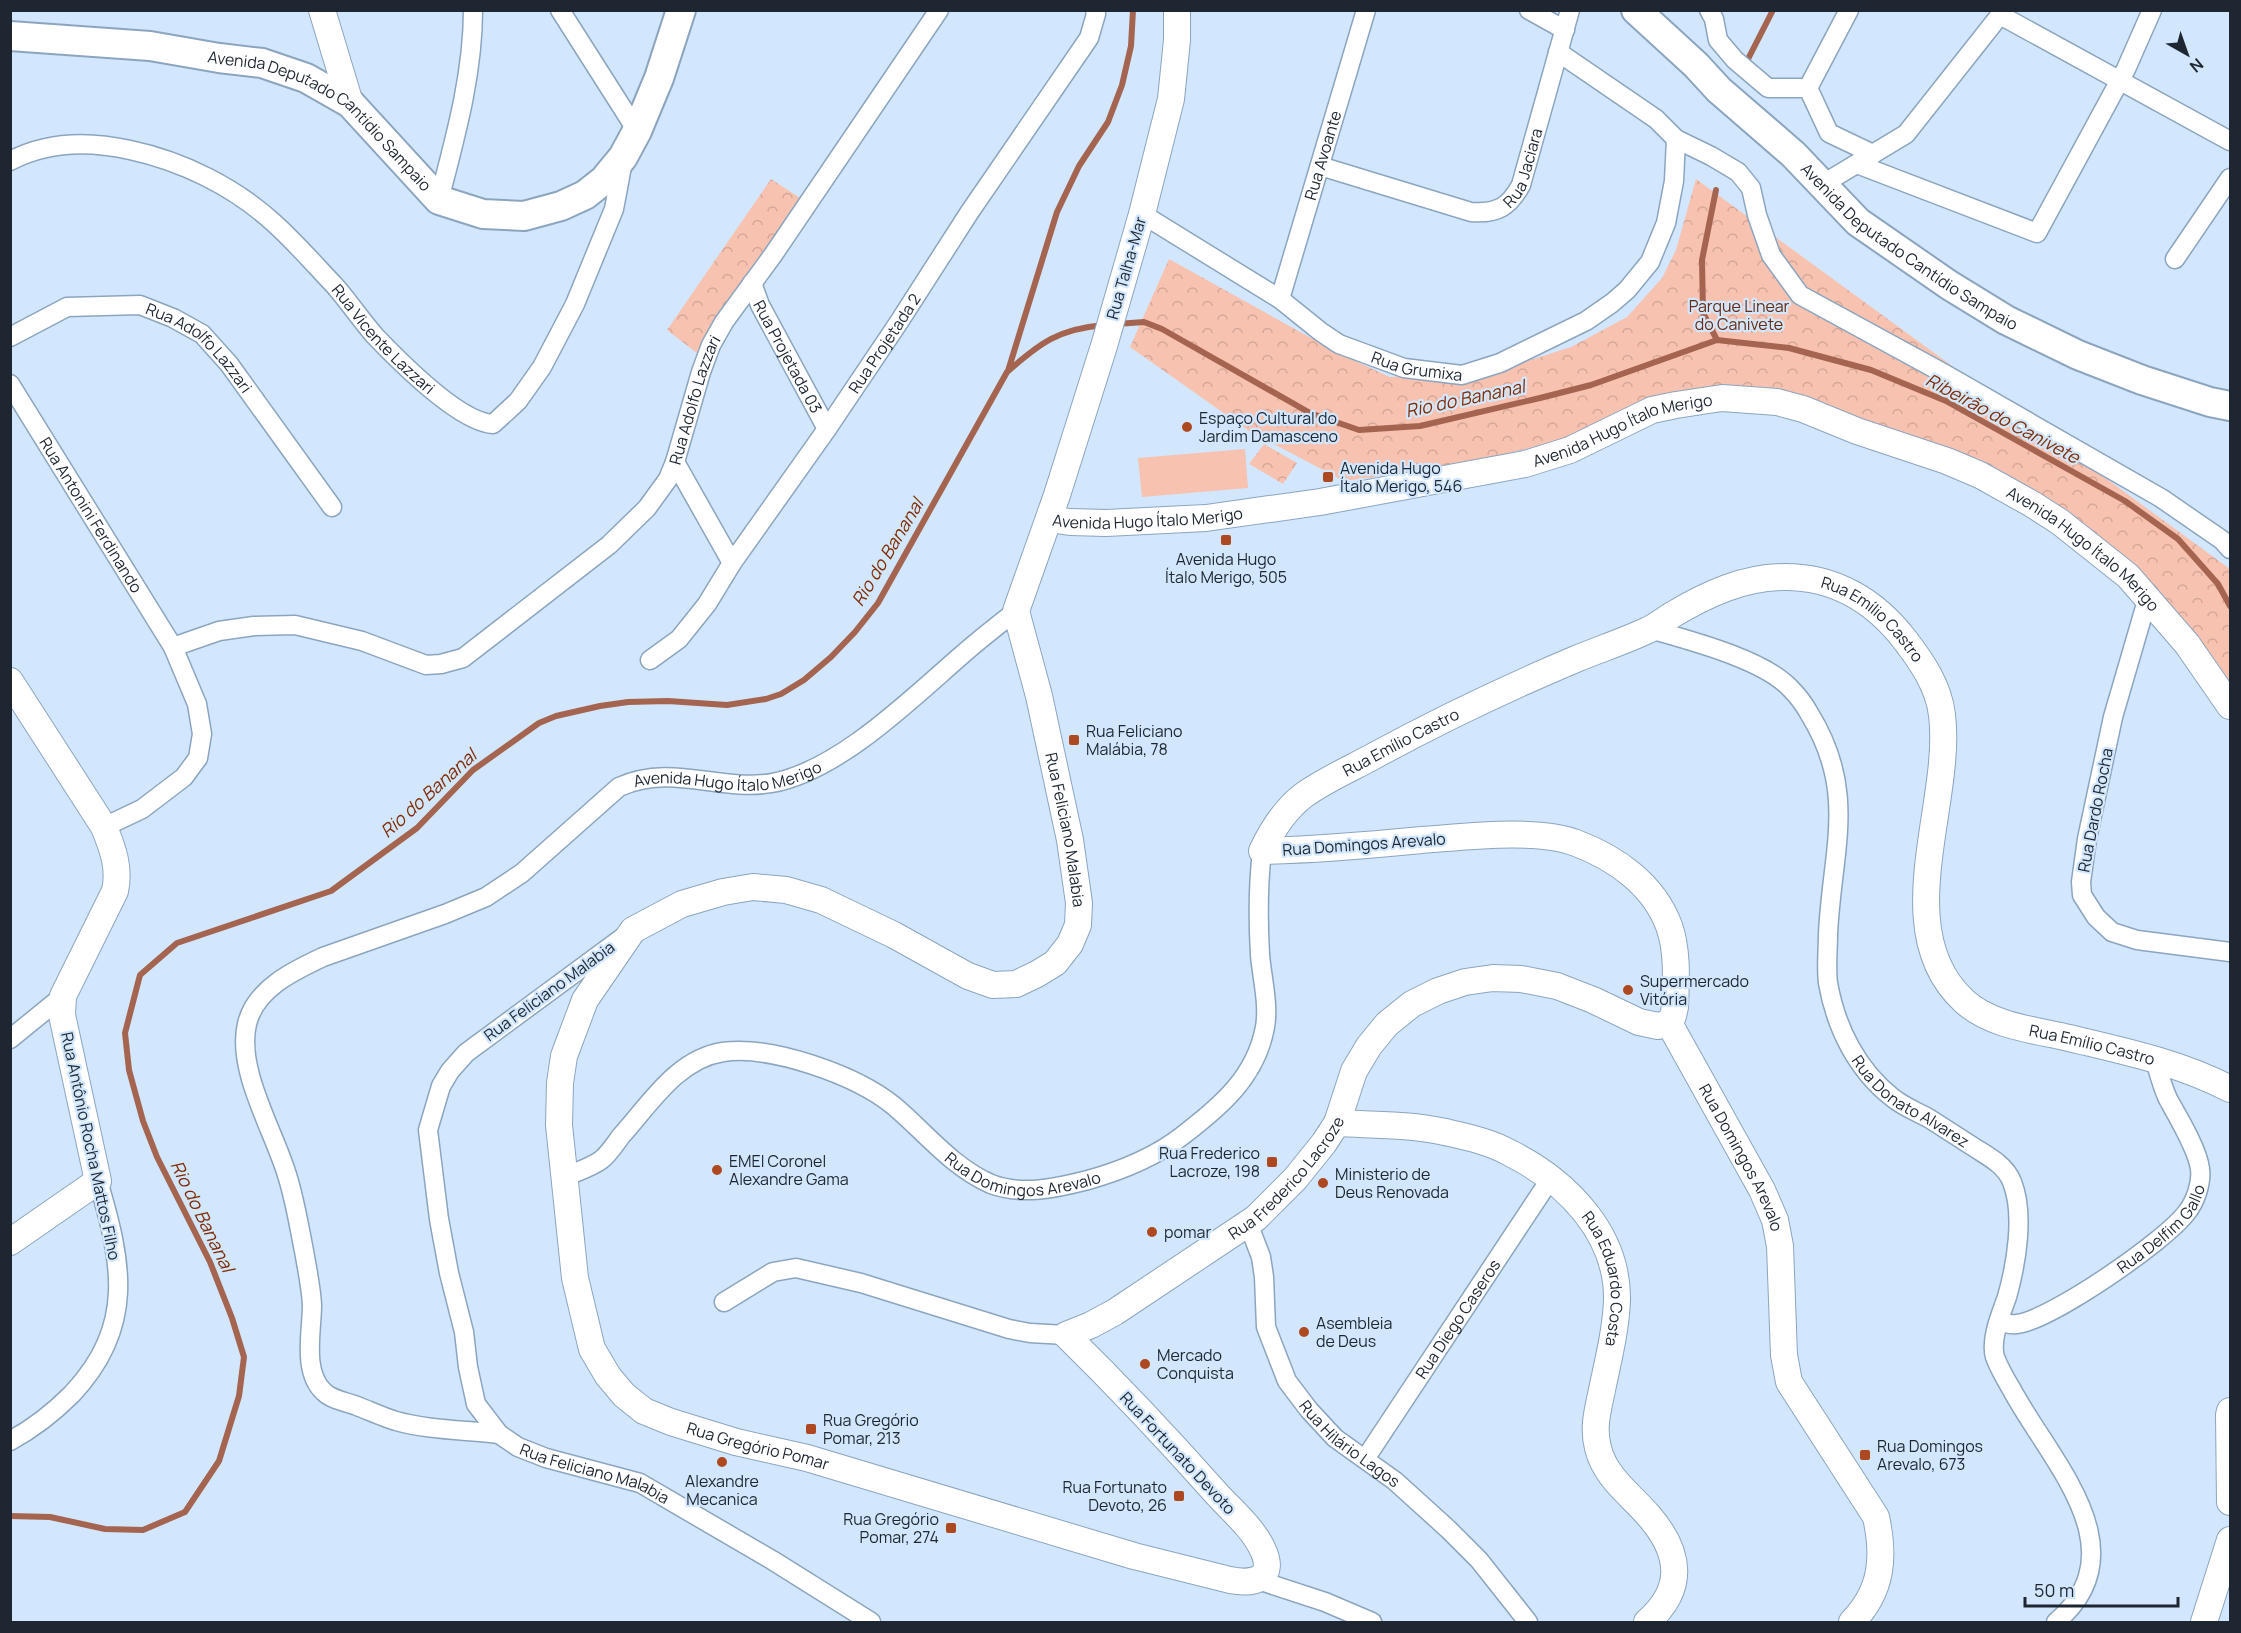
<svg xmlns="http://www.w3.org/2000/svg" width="2241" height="1633" font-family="Manrope,sans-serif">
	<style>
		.green { fill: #f8c2b0 }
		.park { fill: url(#park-crowns) }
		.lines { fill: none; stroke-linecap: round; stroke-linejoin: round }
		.stream { stroke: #a46450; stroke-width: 6 }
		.street-casing { stroke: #8ca5bf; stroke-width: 21 }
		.secondary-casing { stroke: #8ca5bf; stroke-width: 28 }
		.primary-casing { stroke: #8ca5bf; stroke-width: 32 }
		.street { stroke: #fff; stroke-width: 18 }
		.secondary { stroke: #fff; stroke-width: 26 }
		.primary { stroke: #fff; stroke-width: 28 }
		.poi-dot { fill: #ae4821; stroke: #d2e7fd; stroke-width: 2 }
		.labels { text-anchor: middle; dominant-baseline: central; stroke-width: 4.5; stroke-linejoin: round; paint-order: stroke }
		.street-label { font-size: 16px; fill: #1d2631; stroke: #d2e7fd }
		.park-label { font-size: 16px; fill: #672a14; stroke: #d2e7fd }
		.poi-label { font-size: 16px; fill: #1d2631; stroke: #d2e7fd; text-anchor: start }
		.water-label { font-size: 18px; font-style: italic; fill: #822c07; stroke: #d2e7fd }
	</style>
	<defs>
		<pattern id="park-crowns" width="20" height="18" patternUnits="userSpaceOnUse" patternTransform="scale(1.5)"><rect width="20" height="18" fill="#f8c2b0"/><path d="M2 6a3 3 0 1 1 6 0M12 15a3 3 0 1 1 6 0" fill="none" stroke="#d4a798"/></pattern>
	</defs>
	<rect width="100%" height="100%" fill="#d2e7fd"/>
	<!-- green -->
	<path class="green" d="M1245 449 1248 488 1142 497 1138 458Z"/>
	<!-- park -->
	<path class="park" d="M771 179 806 202 698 354 667 330Z
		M1696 179 2230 569V691L2137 576 1896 442 1701 394 1558 441 1462 465 1344 481 1249 431 1130 347 1169 259 1338 353 1390 377 1460 373 1521 363 1571 347 1627 317 1662 278 1676 250Z
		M1264 444 1297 463 1283 484 1249 464Z"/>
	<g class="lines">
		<!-- stream -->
		<path class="stream" d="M1746 63 1773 10
			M1716 190 1702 260 1703 313 1717 340
			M1117 324 1144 322 1162 329 1310 413 1359 430 1420 426 1540 398 1591 385 1717 340 1789 348 1871 370 1946 401 2125 501 2178 539 2218 584 2230 606
			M1008 371 1057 212 1079 166 1108 122 1122 85 1131 46 1133 10
			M10 1516 50 1517 105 1529 143 1530 185 1512 219 1461 239 1396 244 1357 232 1318 210 1262 157 1157 143 1121 129 1070 125 1033 140 975 177 943 331 891 417 828 473 770 539 723 556 716 600 706 628 702 668 701 727 705 766 699 781 694 804 680 831 657 855 632 878 603 1007 372C1040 343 1058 329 1104 325"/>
		<defs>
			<g id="street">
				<path d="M560 10 637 131"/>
				<path d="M1529 10 1565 30"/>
				<path d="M1709 10 1714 19 1718 40 1735 60 1768 88H1808"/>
				<path d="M1849 10 1808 88 1829 133 1873 154"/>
				<path d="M2000 15 2230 141"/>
				<path d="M1676 139 1711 156 1738 172 1751 188 1757 215 1771 255 1800 295 1943 373 2161 498 2222 540 2230 549"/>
				<path id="s1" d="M10 161C48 141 90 141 130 150 182 161 235 187 275 224 296 243 315 265 335 286 349 302 361 320 375 336 399 361 459 422 493 424L518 401 542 367 575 304 614 209 623 161"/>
				<path d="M1857 164 2037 233 2126 69 2152 10"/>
				<path id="s2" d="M1320 166 1471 212C1497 214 1509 207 1521 185L1570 10"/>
				<path d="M1823 184 1906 134 2004 10"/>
				<path d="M439 200C455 138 473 75 473 10"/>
				<path id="s3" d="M1142 214 1280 299 1321 332 1339 344 1404 368 1462 375 1500 363 1586 321 1612 303 1627 290 1650 262 1666 223 1674 181 1676 139 1656 119 1558 52"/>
				<path d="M2175 259 2230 178"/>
				<path id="s4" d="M752 283 760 305 827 429"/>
				<path id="s5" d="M1280 299 1366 10"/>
				<path id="s6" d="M10 337 67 307 140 305 173 318 202 334 229 364 332 507"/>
				<path id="s7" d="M10 384 173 647 197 704 202 734 198 758 184 777 142 809 104 827"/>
				<path d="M675 462 732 563"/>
				<path d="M2148 597 2113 717 2087 839 2081 882 2082 895 2096 917 2112 932 2137 940 2230 952"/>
				<path id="s8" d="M1650 629C1688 640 1763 659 1790 688 1797 695 1804 704 1809 713 1858 792 1832 849 1828 934 1828 950 1826 967 1828 983 1836 1028 1857 1070 1893 1098 1904 1107 1918 1112 1930 1119 1944 1128 1958 1137 1972 1146 1987 1156 2005 1164 2012 1182 2025 1214 2016 1265 2007 1297 2001 1314 1990 1339 1995 1357 1999 1368 2006 1380 2012 1390 2050 1461 2141 1550 2056 1622"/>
				<path id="s9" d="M173 647 219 631 254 626 295 625 362 641 426 665 441 664 463 658 609 545 647 508 668 479 675 462 701 372 711 345 724 322 773 255 939 10"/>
				<path id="s10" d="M650 660 679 639 707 604 732 563 827 429 899 322 969 213 1089 38 1096 14 1095 10"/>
				<path id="s11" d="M622 938 466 1053 450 1071 441 1086 428 1130 439 1219 449 1273 464 1332 468 1367 476 1404 499 1434 518 1447 546 1458 640 1483 772 1560 871 1622"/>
				<path d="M10 1039 63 996"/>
				<path id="s12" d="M563 1178C575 1172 590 1168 601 1160 609 1154 615 1144 621 1136 650 1104 677 1059 723 1052 771 1045 856 1075 894 1106 925 1132 952 1167 991 1184 1022 1196 1057 1188 1088 1180 1120 1171 1155 1157 1182 1136 1220 1107 1256 1077 1265 1027 1269 1004 1262 978 1260 955 1258 920 1258 885 1262 851"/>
				<path id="s13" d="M1248 1223 1261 1257 1264 1277 1266 1327 1287 1381 1309 1410 1335 1438 1395 1481 1448 1529 1479 1560 1528 1622"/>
				<path d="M724 1302 773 1272 796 1268 861 1283 1009 1329 1030 1333 1066 1335"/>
				<path id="s14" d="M1999 1322C2005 1323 2012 1325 2017 1324 2051 1320 2167 1240 2187 1212 2195 1202 2202 1183 2200 1169 2198 1150 2178 1117 2168 1099 2162 1086 2159 1074 2155 1060"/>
				<path id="s15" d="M499 1434C465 1430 428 1430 396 1421 383 1417 370 1411 357 1406 347 1402 332 1400 324 1392 302 1372 312 1331 312 1305 311 1287 307 1268 304 1251 299 1226 295 1200 287 1175 274 1131 236 1070 247 1024 255 989 293 971 323 957L445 914 486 897 522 873 619 787C672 763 719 792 772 783 839 771 912 698 963 654 980 639 998 625 1016 611"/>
				<path d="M10 1441C34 1428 53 1413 72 1394 136 1326 122 1262 98 1181"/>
				<path id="s16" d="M1365 1459 1551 1178"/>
				<path d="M1258 1580 1325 1602 1372 1622"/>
			</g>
			<g id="secondary">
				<path d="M322 10 350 103"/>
				<path id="s17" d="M1177 10V40L1171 99 1142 214 1104 346 1057 495 1016 611 1039 696 1070 840 1079 903 1078 925 1070 944 1055 963 1037 974 1016 984 993 985 968 976 894 935 821 900 786 890 753 887 723 892 682 904 633 930 585 1000 564 1056 560 1083 559 1125 575 1278 592 1349 608 1376 624 1395 644 1411 671 1422 736 1442 807 1458 1134 1556 1230 1580C1255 1585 1277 1578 1262 1548 1252 1527 1230 1509 1215 1492 1167 1438 1117 1385 1066 1335L1091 1325 1115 1312 1256 1218 1295 1179 1324 1143 1337 1123 1354 1071 1369 1046 1387 1024 1412 1004 1438 991 1465 982 1493 978 1521 979 1557 986 1593 1000 1639 1022 1658 1026 1669 1023"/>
				<path id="s18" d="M1049 519 1070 522 1106 523 1206 518 1320 502 1525 464 1570 450 1652 410 1676 405 1722 398 1777 402 1803 409 1857 431 1947 461 1980 475 2032 504 2060 522 2128 576 2187 644 2230 706"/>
				<path d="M10 681 104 827C113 849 120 868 115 891L63 996 62 1015 98 1181 10 1242"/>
				<path id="s19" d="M1669 1023 1673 1016 1675 1007C1676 981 1678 951 1669 926 1654 885 1616 858 1576 843 1536 828 1465 837 1422 840 1369 845 1316 850 1262 851 1272 830 1285 809 1304 795 1325 780 1350 769 1372 757 1438 721 1507 688 1576 659 1600 649 1625 641 1648 630 1657 626 1664 620 1672 615 1707 594 1744 577 1785 577 1835 577 1875 601 1905 640 1922 662 1939 687 1942 715 1953 803 1887 930 1964 1001 1991 1026 2035 1030 2069 1038 2123 1051 2181 1063 2230 1089"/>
				<path id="s20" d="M1669 1023 1762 1190 1775 1220 1780 1246 1784 1355 1789 1382 1876 1517C1885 1558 1882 1591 1852 1622"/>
				<path id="s21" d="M1337 1123C1372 1125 1410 1124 1445 1132 1467 1137 1491 1142 1510 1153 1566 1181 1618 1233 1617 1300 1616 1328 1609 1357 1603 1385 1599 1406 1592 1426 1598 1448 1605 1477 1630 1494 1649 1516 1681 1553 1685 1589 1647 1622"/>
				<path d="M2230 1411 2229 1415 2230 1502"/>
				<path d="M2204 1622 2230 1540"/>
			</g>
			<g id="primary">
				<path id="s22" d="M1636 10 1696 65 1719 90 1793 154 1858 222 1949 285 2006 320 2078 355 2142 380 2210 402 2230 406"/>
				<path id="s23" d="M10 36 150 46 219 58 262 63 306 78 350 103 439 200 483 214 524 216 561 206 585 195 604 180 623 157 637 131 659 78 681 10"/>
			</g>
		</defs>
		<!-- street casing -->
		<use href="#street" class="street-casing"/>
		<!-- secondary casing -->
		<use href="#secondary" class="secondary-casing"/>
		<!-- primary casing -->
		<use href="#primary" class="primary-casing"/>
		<!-- street -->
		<use href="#street" class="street"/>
		<!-- secondary -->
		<use href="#secondary" class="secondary"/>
		<!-- primary -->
		<use href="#primary" class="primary"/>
	</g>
	<!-- markers -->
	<g class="poi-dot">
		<circle cx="1187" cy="427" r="6"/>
		<rect x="1322" y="471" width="12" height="12" rx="3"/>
		<rect x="1220" y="534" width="12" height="12" rx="3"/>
		<rect x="1068" y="734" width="12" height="12" rx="3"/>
		<circle cx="1628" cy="990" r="6"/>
		<rect x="1266" y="1156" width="12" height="12" rx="3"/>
		<circle cx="717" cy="1170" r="6"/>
		<circle cx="1323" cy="1183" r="6"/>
		<circle cx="1152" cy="1232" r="6"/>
		<circle cx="1304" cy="1332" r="6"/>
		<circle cx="1145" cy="1364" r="6"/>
		<rect x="805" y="1423" width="12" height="12" rx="3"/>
		<rect x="1859" y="1449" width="12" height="12" rx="3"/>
		<circle cx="722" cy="1462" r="6"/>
		<rect x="1173" y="1490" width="12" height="12" rx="3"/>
		<rect x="945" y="1522" width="12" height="12" rx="3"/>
	</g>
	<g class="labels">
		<!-- street labels -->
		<g class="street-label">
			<text stroke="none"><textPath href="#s23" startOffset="333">Avenida Deputado Cantídio Sampaio</textPath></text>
			<text stroke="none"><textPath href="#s5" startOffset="150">Rua Avoante</textPath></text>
			<text stroke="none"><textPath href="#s2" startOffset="236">Rua Jaciara</textPath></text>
			<text stroke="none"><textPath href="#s22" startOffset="363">Avenida Deputado Cantídio Sampaio</textPath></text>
			<text transform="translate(1126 268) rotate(-74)">Rua Talha-Mar</text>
			<text stroke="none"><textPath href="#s1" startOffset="446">Rua Vicente Lazzari</textPath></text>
			<text stroke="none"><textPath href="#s10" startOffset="396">Rua Projetada 2</textPath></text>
			<text stroke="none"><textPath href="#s6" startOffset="212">Rua Adolfo Lazzari</textPath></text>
			<text stroke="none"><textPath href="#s4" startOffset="82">Rua Projetada 03</textPath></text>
			<text stroke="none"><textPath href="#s3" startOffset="318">Rua Grumixa</textPath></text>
			<text stroke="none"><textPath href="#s9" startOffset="657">Rua Adolfo Lazzari</textPath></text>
			<text stroke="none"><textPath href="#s18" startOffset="585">Avenida Hugo Ítalo Merigo</textPath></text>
			<text stroke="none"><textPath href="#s7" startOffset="154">Rua Antonini Ferdinando</textPath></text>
			<text stroke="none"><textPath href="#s18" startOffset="99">Avenida Hugo Ítalo Merigo</textPath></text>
			<text stroke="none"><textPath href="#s18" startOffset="1089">Avenida Hugo Ítalo Merigo</textPath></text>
			<text stroke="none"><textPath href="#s19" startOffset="1246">Rua Emílio Castro</textPath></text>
			<text stroke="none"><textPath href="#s19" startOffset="724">Rua Emílio Castro</textPath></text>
			<text stroke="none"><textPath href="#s15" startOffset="1126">Avenida Hugo Ítalo Merigo</textPath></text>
			<text transform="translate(2095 810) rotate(-79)">Rua Dardo Rocha</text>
			<text stroke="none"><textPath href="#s17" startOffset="849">Rua Feliciano Malabia</textPath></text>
			<text transform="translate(1364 844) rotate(-4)">Rua Domingos Arevalo</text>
			<text transform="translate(549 991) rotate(-36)">Rua Feliciano Malabia</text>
			<text stroke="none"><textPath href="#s19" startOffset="1804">Rua Emílio Castro</textPath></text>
			<text stroke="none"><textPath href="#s8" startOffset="612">Rua Donato Alvarez</textPath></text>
			<text transform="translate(91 1146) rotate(78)">Rua Antônio Rocha Mattos Filho</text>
			<text stroke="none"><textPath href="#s20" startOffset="153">Rua Domingos Arevalo</textPath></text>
			<text stroke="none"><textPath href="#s12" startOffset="546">Rua Domingos Arevalo</textPath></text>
			<text stroke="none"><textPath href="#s17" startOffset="3208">Rua Frederico Lacroze</textPath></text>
			<text stroke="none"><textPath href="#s14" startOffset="194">Rua Delfim Gallo</textPath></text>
			<text stroke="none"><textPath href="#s21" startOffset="345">Rua Eduardo Costa</textPath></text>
			<text stroke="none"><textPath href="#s16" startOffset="168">Rua Diego Caseros</textPath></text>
			<text stroke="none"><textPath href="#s13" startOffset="254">Rua Hilário Lagos</textPath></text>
			<text stroke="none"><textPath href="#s17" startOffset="2090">Rua Gregório Pomar</textPath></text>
			<text transform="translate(1178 1453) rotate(47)">Rua Fortunato Devoto</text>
			<text stroke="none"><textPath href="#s11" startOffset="702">Rua Feliciano Malabia</textPath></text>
		</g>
		<!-- park labels -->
		<g class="park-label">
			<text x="1739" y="306">Parque Linear<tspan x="1739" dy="18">do Canivete</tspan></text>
		</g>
		<!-- poi labels -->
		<g class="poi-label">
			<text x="1199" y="418">Espaço Cultural do<tspan x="1199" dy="18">Jardim Damasceno</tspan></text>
			<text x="1340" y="468">Avenida Hugo<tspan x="1340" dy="18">Ítalo Merigo, 546</tspan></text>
			<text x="1226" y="559" text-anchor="middle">Avenida Hugo<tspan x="1226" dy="18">Ítalo Merigo, 505</tspan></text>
			<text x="1086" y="731">Rua Feliciano<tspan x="1086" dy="18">Malábia, 78</tspan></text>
			<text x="1640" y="981">Supermercado<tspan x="1640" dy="18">Vitória</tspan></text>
			<text x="1260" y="1153" text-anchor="end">Rua Frederico<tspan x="1260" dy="18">Lacroze, 198</tspan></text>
			<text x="729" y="1161">EMEI Coronel<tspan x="729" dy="18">Alexandre Gama</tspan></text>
			<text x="1335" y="1174">Ministerio de<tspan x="1335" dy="18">Deus Renovada</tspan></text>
			<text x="1164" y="1232">pomar</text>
			<text x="1316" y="1323">Asembleia<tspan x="1316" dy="18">de Deus</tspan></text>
			<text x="1157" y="1355">Mercado<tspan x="1157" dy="18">Conquista</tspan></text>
			<text x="823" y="1420">Rua Gregório<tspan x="823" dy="18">Pomar, 213</tspan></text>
			<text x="1877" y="1446">Rua Domingos<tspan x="1877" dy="18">Arevalo, 673</tspan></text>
			<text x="722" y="1481" text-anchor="middle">Alexandre<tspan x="722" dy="18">Mecanica</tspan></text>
			<text x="1167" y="1487" text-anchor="end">Rua Fortunato<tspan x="1167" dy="18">Devoto, 26</tspan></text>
			<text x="939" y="1519" text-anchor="end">Rua Gregório<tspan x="939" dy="18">Pomar, 274</tspan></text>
		</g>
		<!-- water labels -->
		<g class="water-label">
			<text transform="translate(1465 398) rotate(-12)">Rio do Bananal</text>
			<text transform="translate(2003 418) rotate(28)">Ribeirão do Canivete</text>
			<text transform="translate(887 552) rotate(-59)">Rio do Bananal</text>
			<text transform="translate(428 793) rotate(-42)">Rio do Bananal</text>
			<text transform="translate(203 1216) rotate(64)">Rio do Bananal</text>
		</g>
	</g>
	<!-- border -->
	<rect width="2241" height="1633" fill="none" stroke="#1d2631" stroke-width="24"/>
	<!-- north arrow -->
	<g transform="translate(2187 54) rotate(140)" stroke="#d2e7fd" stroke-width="4.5" paint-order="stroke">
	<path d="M0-4.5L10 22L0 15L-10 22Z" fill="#1d2631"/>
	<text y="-9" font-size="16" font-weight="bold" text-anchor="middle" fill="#1d2631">N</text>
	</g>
	<!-- scale -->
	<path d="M2025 1597v9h153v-9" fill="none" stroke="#1d2631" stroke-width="3"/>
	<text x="2034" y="1597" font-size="18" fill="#1d2631" stroke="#d2e7fd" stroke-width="4.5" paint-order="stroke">50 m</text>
</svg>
